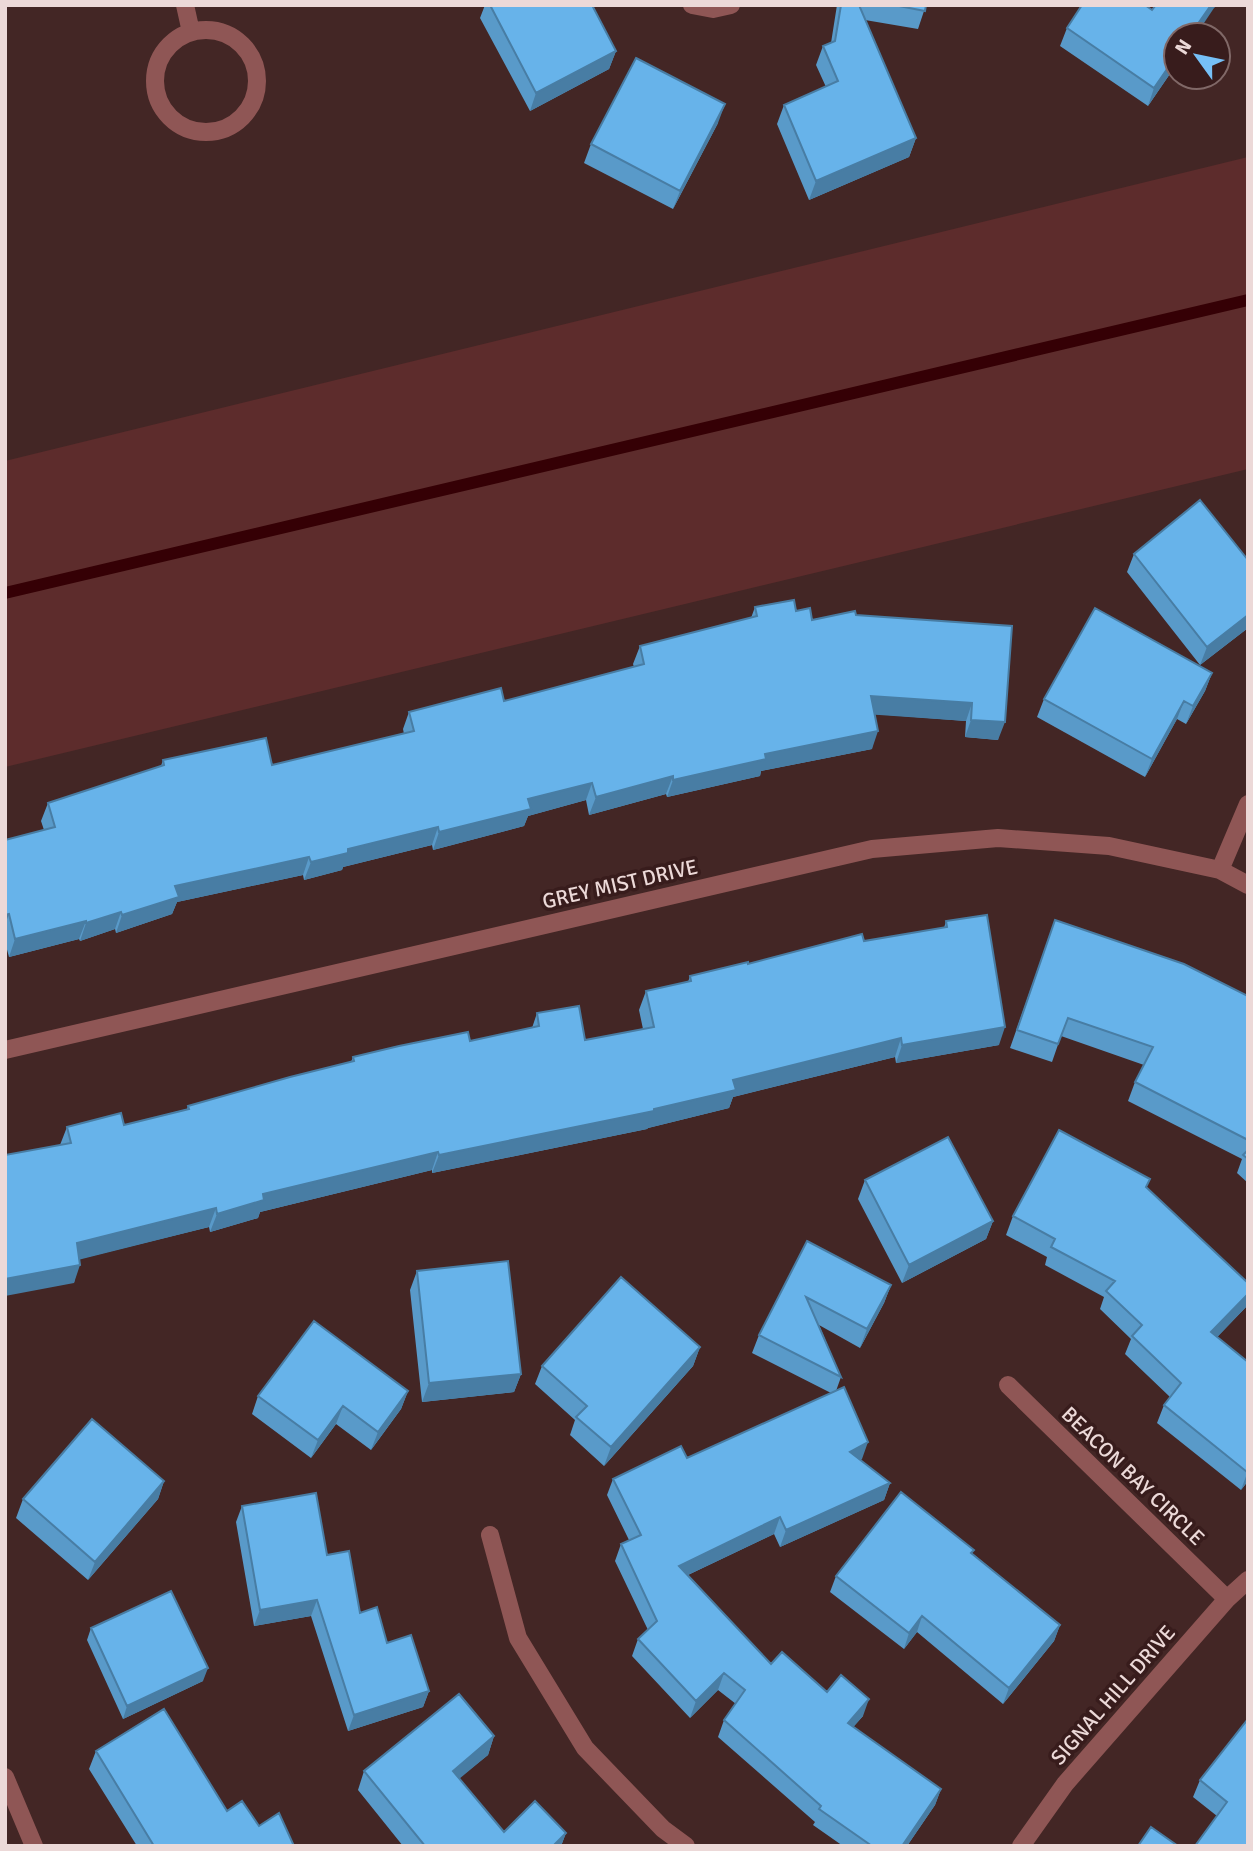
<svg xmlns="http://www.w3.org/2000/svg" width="1253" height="1851" font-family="Signika,sans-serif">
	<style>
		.green { fill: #5d2c2c }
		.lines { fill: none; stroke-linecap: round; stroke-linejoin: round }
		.stream { stroke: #350005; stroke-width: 12 }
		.minor { stroke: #8f5655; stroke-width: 18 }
		.wall { fill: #599ac9 }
		.shaded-wall { fill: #487da4 }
		.building { fill: #67b3ea; stroke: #487da4; stroke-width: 2 }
		.labels { text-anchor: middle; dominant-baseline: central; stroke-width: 7; stroke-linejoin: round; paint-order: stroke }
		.street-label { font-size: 21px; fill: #ecd9d8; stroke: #381c1c }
	</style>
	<rect width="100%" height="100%" fill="#432625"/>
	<!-- green -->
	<path class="green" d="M1248 157V469L5 767V461Z"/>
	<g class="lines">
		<!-- stream -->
		<path class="stream" d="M5 593 1248 300"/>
		<!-- minor -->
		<path class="minor" d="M185 5 191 32
			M692 5 713 9 731 5
			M155 81a51 51 0 1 1 102 0a51 51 0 1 1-102 0Z
			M1220 870 1248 804
			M5 1050 872 849 998 838 1109 846 1220 870 1248 885
			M1008 1385 1227 1599
			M490 1535 518 1638 585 1748 663 1829 686 1846
			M5 1777 34 1846
			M1021 1846 1065 1784 1227 1599 1248 1580"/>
	</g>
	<!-- wall -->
	<path class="wall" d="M485 5H592L616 51 609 69 530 111 480 18Z
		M837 5H926L918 29 865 20 916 138 909 157 809 200 777 124 784 105 826 87 816 65 823 46 831 43Z
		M1156 5H1216L1215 7 1176 35V65L1148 106 1060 46 1067 28 1152 10Z
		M718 123 673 209 584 163 591 144Z
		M1134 554 1248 560V628L1200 665 1127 572Z
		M755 607 796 611 812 620 856 615 1012 626 998 740 965 737 966 721 875 714 872 749 761 771 760 776 667 797 666 794 589 815 586 800 528 816 524 826 433 850 432 845 343 867 342 870 304 880 303 875 177 902 172 914 116 933 115 929 80 941 79 939 9 957 5 942V840L44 830 41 821 48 803 161 766 163 760 272 765 404 734 403 729 409 712 504 701 634 667 633 664 640 646 751 618Z
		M1212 673 1205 691 1186 724 1177 719 1145 777 1037 717 1044 699Z
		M1055 920 1248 996V1183L1237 1173 1242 1159 1128 1101 1135 1082 1144 1065 1061 1036 1052 1062 1010 1048Z
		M946 921 999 1045 896 1063 895 1057 733 1097 729 1108 648 1128 647 1129 432 1173V1170L260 1212 258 1218 210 1232 209 1227 79 1259 74 1283 60 1145 67 1127 124 1125 187 1109 188 1106 351 1062 353 1057 470 1041 532 1028 537 1013 585 1040 643 1029 639 1010 646 991 688 982 690 976 748 964 864 941 944 928Z
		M865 1180 993 1221 986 1239 902 1283 858 1199Z
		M1147 1188 1248 1283V1303L1246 1307 1217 1337 1248 1362V1481L1241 1490 1157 1423 1164 1405 1170 1397 1125 1354 1131 1339 1100 1309 1104 1297 1045 1265 1047 1257 1006 1235 1013 1216Z
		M807 1241 891 1285 884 1303 860 1348 819 1325 841 1377 836 1391 862 1459 860 1460 890 1483 884 1500 780 1547 774 1534 688 1575 771 1664 827 1692 863 1716 853 1727 941 1789 935 1805 907 1846H843L813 1825 815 1822 718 1737 724 1720 736 1704 718 1690 690 1718 632 1656 638 1639 648 1630 615 1561 621 1544 629 1540 607 1495 613 1479 687 1458 831 1393 752 1353 759 1335Z
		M417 1271 521 1374 514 1392 422 1402 410 1290Z
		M700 1347 693 1366 604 1466 570 1435 575 1420 535 1384 542 1366Z
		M408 1391 401 1409 371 1450 336 1424 311 1458 252 1414 258 1396Z
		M164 1481 158 1499 88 1580 16 1518 23 1499Z
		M242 1506 327 1555 360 1613 429 1691 423 1707 348 1731 311 1616 254 1626 236 1522Z
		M972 1553 1060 1625 1054 1641 1003 1704 917 1632 904 1649 830 1592 836 1576Z
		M91 1628 203 1681 123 1719 87 1640Z
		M1248 1719V1846L1217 1816 1193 1797 1200 1780Z
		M494 1736 488 1755 459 1778 504 1832 566 1833 561 1846H403L358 1790 364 1771Z
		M96 1751 227 1811 259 1826 294 1846H137L89 1769Z"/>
	<!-- shaded-wall -->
	<path class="shaded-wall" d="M1211 5H1216L1196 35H1190Z
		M616 51 609 69 530 111 536 93Z
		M1176 56V65L1148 106 1154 88Z
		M725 104 718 123 673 209 680 191Z
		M916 138 909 157 809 200 816 181Z
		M1248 615V628L1200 665 1207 647Z
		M1212 673 1205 691 1186 724 1193 706Z
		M871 696 972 703 966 721 865 714Z
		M1184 701 1177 719 1145 777 1152 759Z
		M971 720 1005 722 998 740 965 737Z
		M878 731 872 749 761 771 760 776 667 797 673 780 765 754Z
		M673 776 666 794 589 815 596 797Z
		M592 783 586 800 528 816 524 826 433 850 439 832 528 799Z
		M438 827 432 845 343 867 342 870 304 880 311 862 348 849Z
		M309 857 303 875 177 902 172 914 116 933 122 915 175 886Z
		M121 912 115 929 80 941 86 923Z
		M9 914 5 925V915Z
		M86 921 79 939 9 957 15 939Z
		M1005 1027 999 1045 896 1063 902 1045Z
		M901 1038 895 1057 733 1097 729 1108 648 1128 647 1129 432 1173 439 1155 654 1109 733 1080Z
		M438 1152 432 1170 260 1212 258 1218 210 1232 217 1214 263 1194Z
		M216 1208 209 1227 70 1262 77 1243Z
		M993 1221 986 1239 902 1283 909 1265Z
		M80 1265 74 1283 5 1296V1279Z
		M891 1285 884 1303 860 1348 867 1329Z
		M1248 1294V1303L1246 1307 1204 1351 1211 1332Z
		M700 1347 693 1366 604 1466 611 1447Z
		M521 1374 514 1392 422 1402 429 1383Z
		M408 1391 401 1409 371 1450 378 1432Z
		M343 1406 336 1424 311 1458 318 1440Z
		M868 1442 862 1459 844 1468 850 1452Z
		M1248 1471V1481L1241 1490Z
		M164 1481 158 1499 88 1580 95 1562Z
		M890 1483 884 1500 780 1547 786 1530Z
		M780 1517 774 1534 673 1582 679 1566Z
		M317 1600 311 1616 254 1626 260 1610Z
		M922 1616 917 1632 904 1649 909 1633Z
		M1060 1625 1054 1641 1003 1704 1009 1688Z
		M208 1668 203 1681 123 1719 127 1706Z
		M724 1673 718 1690 690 1718 696 1701Z
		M429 1691 423 1707 348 1731 354 1715Z
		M869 1699 863 1716 842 1740 848 1723Z
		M494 1736 488 1755 447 1789 453 1771Z
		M941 1789 935 1805 907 1846H902Z
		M566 1833 561 1846H553Z"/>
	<!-- building -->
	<path class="building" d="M490 5H592L616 51 536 93Z
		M841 5H859L916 138 816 181 784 105 838 81 823 46 835 41Z
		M894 5H926L925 11Z
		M1082 5H1145L1152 10 1156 5H1211L1190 35H1176V56L1154 88 1067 28Z
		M636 58 725 104 680 191 591 144Z
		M1200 500 1248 560V615L1207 647 1134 554Z
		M794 600 796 611 810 608 812 620 855 611 856 615 1012 626 1005 722 971 720 972 703 871 696 878 731 765 754 766 759 673 780V776L596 797 592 783 528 799 531 809 439 832 438 827 348 849V853L311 862 309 857 175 886 179 897 122 915 121 912 86 923V921L15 939 9 914 5 915V840L55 827 48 803 164 765 163 760 266 738 272 765 414 731 409 712 501 688 504 701 644 664 640 646 757 616 755 607Z
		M1095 608 1212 673 1193 706 1184 701 1152 759 1044 699Z
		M987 915 1005 1027 902 1045 901 1038 733 1080 736 1090 654 1109V1111L439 1155 438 1152 263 1194 264 1200 217 1214 216 1208 77 1243 80 1265 5 1279V1155L71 1143 67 1127 121 1113 124 1125 189 1109 188 1106 290 1077 354 1061 353 1057 399 1046 468 1032 470 1041 539 1026 537 1013 579 1006 585 1040 654 1027 646 991 691 981 690 976 748 962V964L862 934 864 941 947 927 946 921Z
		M1055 920 1184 964 1248 996V1140L1135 1082 1153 1047 1068 1018 1058 1044 1017 1030Z
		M1059 1130 1150 1179 1146 1187 1248 1283V1294L1211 1332 1248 1362 1247 1472 1164 1405 1181 1383 1132 1336 1142 1325 1106 1291 1115 1281 1051 1247 1055 1239 1013 1216Z
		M948 1137 993 1221 909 1265 865 1180Z
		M1248 1150V1159L1243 1155Z
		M807 1241 891 1285 867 1329 806 1297 841 1377 759 1335Z
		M508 1261 521 1374 429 1383 417 1271Z
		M621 1277 700 1347 611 1447 576 1417 587 1406 542 1366Z
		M314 1321 408 1391 378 1432 343 1406 318 1440 258 1396Z
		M844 1387 868 1442 850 1452 890 1483 786 1530 780 1517 679 1566 771 1664 782 1652 827 1692 841 1675 869 1699 848 1723 941 1789 902 1846H872L819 1809 821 1806 724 1720 745 1690 724 1673 696 1701 638 1639 657 1621 621 1544 641 1535 613 1479 681 1446 687 1458Z
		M92 1419 164 1481 95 1562 23 1499Z
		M901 1492 974 1550 971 1553 1060 1625 1009 1688 922 1616 909 1633 836 1576Z
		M316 1493 327 1555 349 1551 360 1613 377 1607 387 1643 411 1635 429 1691 354 1715 317 1600 260 1610 242 1506Z
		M171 1591 208 1668 127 1706 91 1628Z
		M459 1694 494 1736 453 1771 504 1832 535 1801 566 1833 553 1846H425L364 1771Z
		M164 1709 227 1811 242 1801 259 1826 279 1813 294 1846H154L96 1751Z
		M1248 1719V1846H1195L1227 1802 1200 1780Z
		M1151 1827 1178 1846H1138Z"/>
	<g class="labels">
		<!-- street labels -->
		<g class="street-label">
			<text transform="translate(620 884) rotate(-13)">GREY MIST DRIVE</text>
			<text transform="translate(1133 1476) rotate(44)">BEACON BAY CIRCLE</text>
			<text transform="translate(1113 1695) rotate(-49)">SIGNAL HILL DRIVE</text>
		</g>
	</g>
	<!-- border -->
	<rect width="1253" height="1851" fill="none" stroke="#ecd9d8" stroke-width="14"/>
	<!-- north arrow -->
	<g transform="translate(1197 56) rotate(303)"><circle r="33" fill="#381c1c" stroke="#806867" stroke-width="2"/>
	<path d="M0-5L12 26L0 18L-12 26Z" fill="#76c0f7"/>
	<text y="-10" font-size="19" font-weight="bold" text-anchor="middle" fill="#ecd9d8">N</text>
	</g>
</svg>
